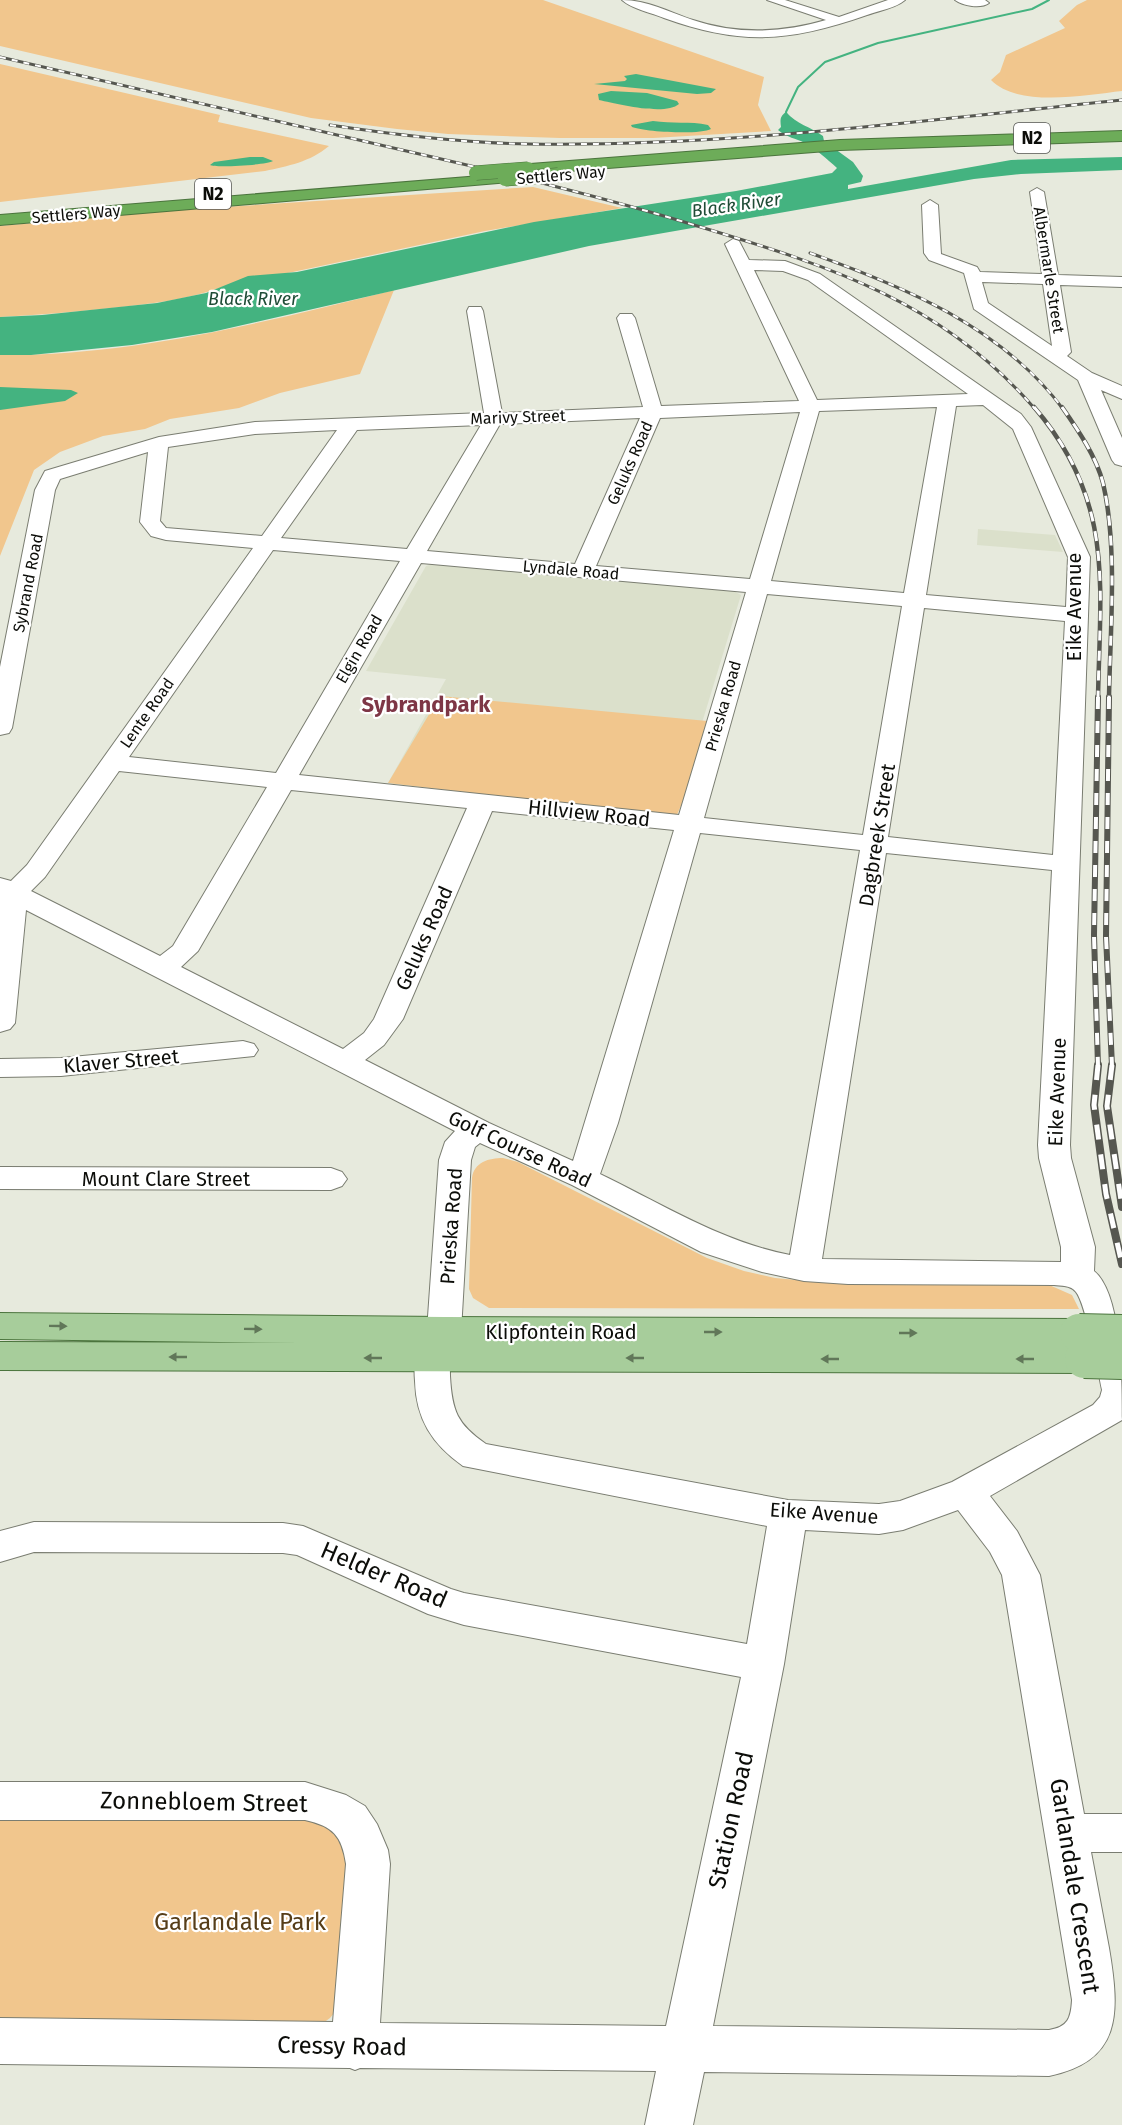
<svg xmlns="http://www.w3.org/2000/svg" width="1122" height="2125" font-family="'Fira Sans',sans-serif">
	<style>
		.built { fill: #dbe0cb }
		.green { fill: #f1c68d }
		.water { fill: #44b380 }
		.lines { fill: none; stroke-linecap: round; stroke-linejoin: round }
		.stream { stroke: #44b380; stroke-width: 2 }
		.minor-casing { stroke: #7a7d71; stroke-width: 2 }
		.major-casing { stroke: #4b743d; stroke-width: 2 }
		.highway-casing { stroke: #4b743d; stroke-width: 2 }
		.minor { fill: #fff; fill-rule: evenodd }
		.major { fill: #a7cd9b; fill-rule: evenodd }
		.highway { fill: #6dac59; fill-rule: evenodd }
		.rail-far3-casing { stroke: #565750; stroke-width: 3 }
		.rail-far2-casing { stroke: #565750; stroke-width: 4.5 }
		.rail-far1-casing { stroke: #565750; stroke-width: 6 }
		.rail-casing { stroke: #565750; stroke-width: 8 }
		.rail-far3 { stroke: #fff; stroke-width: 2; stroke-dasharray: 6; stroke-linecap: butt }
		.rail-far2 { stroke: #fff; stroke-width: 3; stroke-dasharray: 10; stroke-linecap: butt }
		.rail-far1 { stroke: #fff; stroke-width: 4; stroke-dasharray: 12; stroke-linecap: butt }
		.rail { stroke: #fff; stroke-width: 5; stroke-dasharray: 15; stroke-linecap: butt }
		.major-bridge-casing { stroke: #4b743d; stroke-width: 40; stroke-linecap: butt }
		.highway-bridge-casing { stroke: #4b743d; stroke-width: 15; stroke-linecap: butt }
		.major-bridge { stroke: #a7cd9b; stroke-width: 38 }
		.highway-bridge { stroke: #6dac59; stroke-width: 14 }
		.oneway { fill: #617759 }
		.labels { text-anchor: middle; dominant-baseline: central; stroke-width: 4.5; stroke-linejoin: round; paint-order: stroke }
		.far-street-label { font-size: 16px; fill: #0c0d09; stroke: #fff }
		.shield { fill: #fff; stroke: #555653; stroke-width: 1.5 }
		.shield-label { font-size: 18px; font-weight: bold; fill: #0c0d09 }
		.far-water-label { font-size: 18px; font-style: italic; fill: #1f4c36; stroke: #fff }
		.street-label { font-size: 20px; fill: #0c0d09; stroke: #fff }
		.far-district-label { font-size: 22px; font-weight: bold; fill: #7e3646; stroke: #fff }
		.near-street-label { font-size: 24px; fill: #0c0d09; stroke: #fff }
		.near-park-label { font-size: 24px; fill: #563d18; stroke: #fff }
	</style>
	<rect width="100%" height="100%" fill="#e7eadd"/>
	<!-- built -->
	<path class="built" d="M978 529 1055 535 1063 552 977 545Z
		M438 563 730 589 741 595 676 808 661 813 388 783 446 679 366 671 426 566Z"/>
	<!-- green -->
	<path class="green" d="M0 0H543L764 77 758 105 771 131 653 138H560L448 134 397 129 311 118 0 46Z
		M1087 0H1122V91C1086 95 1018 108 991 80L1000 72 1006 55 1065 28 1059 21 1077 5Z
		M0 64 220 115 218 122 329 146C310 162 288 166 265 171L0 202Z
		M533 187 622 208 485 231 222 287C187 300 149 304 112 308 75 312 38 315 0 317V226L178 210Z
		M394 290 360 374 280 393 239 408 170 419 145 429 103 436 60 452 34 470 0 556V582V355C133 356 266 322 394 290Z
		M440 696 718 722 676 817 388 783Z
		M503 1158 518 1162 707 1258 744 1271 775 1278 819 1282 1047 1284 1072 1295 1079 1309 489 1308 473 1298 469 1289 472 1178C474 1162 489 1158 503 1158Z
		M304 1815 339 1833 348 1848 340 2006 330 2018 319 2026 0 2028V1816Z"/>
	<!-- water -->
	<path class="water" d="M636 74 716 89 711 93 697 94 594 84 625 81 627 79 624 76Z
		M611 91 647 93 677 101 679 104C665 116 617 104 599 100L598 94Z
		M786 112C796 124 811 127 823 136L824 141 853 162 863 176 861 182 848 185V189L1011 160 1122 157V170L1021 174 974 179 589 246 212 332 132 345 31 355H0V317L42 315 157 303 206 293 248 276 297 272 534 222 736 191 832 173 837 168C827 159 816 149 805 143 795 138 788 138 778 130L781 127C780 120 780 116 786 112Z
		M653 121C672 124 690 121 708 125L711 129C700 135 645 132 632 127L631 125Z
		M250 157H263L273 161C267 165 215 168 210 165L214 162Z
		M0 387 71 390 78 393 65 401 0 410Z"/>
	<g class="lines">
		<!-- stream -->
		<path class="stream" d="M787 119 786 112 798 87 825 62 878 43 1032 9 1049 0"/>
		<defs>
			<path id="minor" d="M622 0C647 0 669 12 693 20 738 35 781 33 826 20L767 0H785L839 17 888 0H905C896 8 878 11 867 15 790 42 741 46 664 18 652 13 632 9 622 0Z
				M955 0H985L989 3C981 9 963 6 955 0Z
				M1037 188 1044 192 1058 275 1122 277V287L1060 285 1071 352 1067 356 1092 373 1122 386V399L1101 390 1122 438V466L1115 464 1112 460 1078 380 974 309 964 273 929 260 924 253 922 205 930 200 938 205 941 254 977 267 980 272 1042 274 1030 192ZM982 282 1043 284 1052 346 988 303Z
				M733 239 739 241 749 260 785 261 820 274 1021 414 1031 427 1090 557 1070 1145 1071 1158 1095 1247 1094 1271C1122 1294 1122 1381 1122 1420L990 1496 1017 1531 1040 1575 1084 1814H1122V1852H1091C1097 1884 1103 1916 1109 1948 1120 2013 1122 2061 1049 2076L704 2072 693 2125H645L656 2071 360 2068 355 2070 350 2068 0 2064V2018L333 2022 346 1864C342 1836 333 1826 305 1820H0V1782H305L346 1795 365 1806 377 1824 388 1850 390 1864 380 2023 666 2026 741 1677 464 1625 428 1614 297 1555 283 1553 34 1552 0 1562V1531L34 1522 283 1523 303 1526 451 1589 464 1593 747 1644 767 1526 463 1466C432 1444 416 1419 415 1381 414 1368 414 1360 420 1349L432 1345 444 1349C450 1359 450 1366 450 1376 452 1411 457 1424 486 1444L788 1500 879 1504 900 1501 952 1482 1093 1405 1100 1397 1102 1390C1098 1371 1086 1304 1076 1292 1071 1285 1061 1286 1054 1285L848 1284 804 1281 762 1272 701 1252 572 1185 480 1143 475 1147 471 1160 461 1331 456 1340 444 1343 432 1340 427 1331 439 1160 445 1142 455 1131 26 910 15 1023 10 1029 0 1032V878L11 881 27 865 253 548 166 540 151 536 140 522 148 452 60 479 55 490 12 728 9 733 0 735V667L35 490 45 471 159 437 255 422 484 413 467 311 469 307H481L483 311 502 413 643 407 617 318 620 314H632L635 318 661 406 799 401 725 244ZM754 270 783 271 808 280 968 394 817 400ZM983 405 1013 429 1068 557 1066 607 926 595 956 406ZM937 407 904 593 771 581 819 411ZM800 412 750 579 596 566 660 418ZM640 418 575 564 427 551 500 424ZM481 425 407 549 281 538 357 430ZM337 430 262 536 166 528 160 521 168 447 255 434ZM273 550 400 561 276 773 129 757ZM421 563 746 592 679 815 299 775ZM767 594 902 606 863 835 704 818ZM924 608 1065 621 1053 855 888 837ZM119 771 267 787 173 946 160 956 31 891 45 877ZM291 790 467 808 374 1019 364 1033 343 1049 181 967 198 951ZM492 811 674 830 573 1161 489 1123 365 1060 384 1045 403 1019ZM700 833 860 850 790 1255C722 1242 662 1204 600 1174L618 1123ZM886 853 1052 870 1038 1145 1039 1158 1061 1247V1262L822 1259ZM958 1510 990 1552 1002 1575 1072 2000C1071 2018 1068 2027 1049 2030L713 2026 784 1664 805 1530 879 1534 903 1530Z
				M243 1041 254 1044 258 1050 254 1056 61 1076 0 1077V1059L61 1058Z
				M0 1167 331 1168 342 1172 347 1179 342 1186 331 1190 0 1189Z"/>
			<path id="major" d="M0 1313 444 1317 1079 1319 1092 1323 1098 1333 1092 1343 1084 1345 1098 1349 1103 1359 1098 1369 1084 1373 0 1370V1342L301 1343 0 1339Z"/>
			<path id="highway" d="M1122 131V141L840 150 530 174 522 169 530 164 840 140Z
				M505 174 511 176 513 179 511 182 0 225V215Z"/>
		</defs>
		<!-- minor casing -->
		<use href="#minor" class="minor-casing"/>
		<!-- major casing -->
		<use href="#major" class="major-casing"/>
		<!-- highway casing -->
		<use href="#highway" class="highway-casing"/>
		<!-- minor -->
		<use href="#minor" class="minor"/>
		<!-- major -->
		<use href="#major" class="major"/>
		<!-- highway -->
		<use href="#highway" class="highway"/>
		<defs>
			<path id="rail-far3" d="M0 57C134 88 268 119 402 150 503 173 604 197 704 228 832 267 944 303 1035 409
				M330 125C396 135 462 143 529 144 727 147 925 120 1122 100
				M810 253C903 286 1002 327 1063 409"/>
			<path id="rail-far2" d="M1034 407C1115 501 1100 585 1098 698
				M1062 407C1078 430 1096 456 1103 483 1118 547 1110 632 1109 698"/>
			<path id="rail-far1" d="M1098 697 1094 935 1098 1066
				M1109 697 1106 936 1112 1066"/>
			<path id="rail" d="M1098 1065 1094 1105 1106 1194 1122 1264
				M1112 1065 1107 1106 1122 1207"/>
		</defs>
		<!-- rail-far3 casing -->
		<use href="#rail-far3" class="rail-far3-casing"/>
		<!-- rail-far2 casing -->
		<use href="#rail-far2" class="rail-far2-casing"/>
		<!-- rail-far1 casing -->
		<use href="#rail-far1" class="rail-far1-casing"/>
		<!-- rail casing -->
		<use href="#rail" class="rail-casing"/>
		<!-- rail-far3 -->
		<use href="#rail-far3" class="rail-far3"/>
		<!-- rail-far2 -->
		<use href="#rail-far2" class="rail-far2"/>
		<!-- rail-far1 -->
		<use href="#rail-far1" class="rail-far1"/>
		<!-- rail -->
		<use href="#rail" class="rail"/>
		<defs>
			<path id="major-bridge" d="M1079 1333 1122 1334
				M1084 1359 1122 1360"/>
			<path id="highway-bridge" d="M476 173 528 169
				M505 179 558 175"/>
		</defs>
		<!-- major-bridge casing -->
		<use href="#major-bridge" class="major-bridge-casing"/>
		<!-- highway-bridge casing -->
		<use href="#highway-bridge" class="highway-bridge-casing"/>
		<!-- major-bridge -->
		<use href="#major-bridge" class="major-bridge"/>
		<!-- highway-bridge -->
		<use href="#highway-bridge" class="highway-bridge"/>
	</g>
	<!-- one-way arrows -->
	<defs><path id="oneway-solid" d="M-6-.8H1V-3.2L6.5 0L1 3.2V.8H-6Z" transform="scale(1.5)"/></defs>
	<g class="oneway">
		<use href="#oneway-solid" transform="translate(58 1326) rotate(1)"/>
		<use href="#oneway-solid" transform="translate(253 1329) rotate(1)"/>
		<use href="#oneway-solid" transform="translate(713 1332)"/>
		<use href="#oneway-solid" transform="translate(908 1333)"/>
		<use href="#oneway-solid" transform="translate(178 1357) rotate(-180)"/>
		<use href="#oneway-solid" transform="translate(373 1358) rotate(-180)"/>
		<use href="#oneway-solid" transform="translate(635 1358) rotate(-180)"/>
		<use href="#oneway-solid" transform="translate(830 1359) rotate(-180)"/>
		<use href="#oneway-solid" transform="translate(1025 1359) rotate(-180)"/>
	</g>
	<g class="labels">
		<!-- far-street labels -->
		<g class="far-street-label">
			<text transform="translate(561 175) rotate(-5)">Settlers Way</text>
			<text transform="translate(76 214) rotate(-5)">Settlers Way</text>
			<text transform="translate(1049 270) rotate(81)">Albermarle Street</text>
			<text transform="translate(518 417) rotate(-2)">Marivy Street</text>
			<text transform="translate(630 463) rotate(-66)">Geluks Road</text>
			<text transform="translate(571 570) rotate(5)">Lyndale Road</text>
			<text transform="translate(28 583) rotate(-79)">Sybrand Road</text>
			<text transform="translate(359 649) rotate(-60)">Elgin Road</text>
			<text transform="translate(723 706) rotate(-74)">Prieska Road</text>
			<text transform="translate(147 713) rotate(-55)">Lente Road</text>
		</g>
		<!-- shield labels -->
		<g class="shield">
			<rect x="1014" y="123" width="36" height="30" rx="4.5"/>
			<rect x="195" y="179" width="36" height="30" rx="4.5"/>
		</g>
		<g class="shield-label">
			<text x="1032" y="138">N2</text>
			<text x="213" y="194">N2</text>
		</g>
		<!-- far-water labels -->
		<g class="far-water-label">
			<text transform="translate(736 205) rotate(-8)">Black River</text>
			<text x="253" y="299">Black River</text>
		</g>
		<!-- street labels -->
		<g class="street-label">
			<text transform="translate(1074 607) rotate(-90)">Eike Avenue</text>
			<text transform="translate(589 813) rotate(6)">Hillview Road</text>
			<text transform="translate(877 835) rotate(-81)">Dagbreek Street</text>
			<text transform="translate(424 938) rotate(-66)">Geluks Road</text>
			<text transform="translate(121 1061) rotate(-5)">Klaver Street</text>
			<text transform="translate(1057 1092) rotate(-88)">Eike Avenue</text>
			<text transform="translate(520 1149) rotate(25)">Golf Course Road</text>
			<text x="166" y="1179">Mount Clare Street</text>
			<text transform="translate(451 1226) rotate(-86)">Prieska Road</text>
			<text x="561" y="1332">Klipfontein Road</text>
			<text transform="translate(824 1513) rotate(4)">Eike Avenue</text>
		</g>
		<!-- far-district labels -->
		<g class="far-district-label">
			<text x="426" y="704">Sybrandpark</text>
		</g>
		<!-- near-street labels -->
		<g class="near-street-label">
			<text transform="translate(384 1575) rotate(23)">Helder Road</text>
			<text transform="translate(204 1802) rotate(1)">Zonnebloem Street</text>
			<text transform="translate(731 1820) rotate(-78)">Station Road</text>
			<text transform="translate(1075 1886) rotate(81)">Garlandale Crescent</text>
			<text transform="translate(342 2046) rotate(1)">Cressy Road</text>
		</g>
		<!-- near-park labels -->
		<g class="near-park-label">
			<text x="240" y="1922">Garlandale Park</text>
		</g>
	</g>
</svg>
